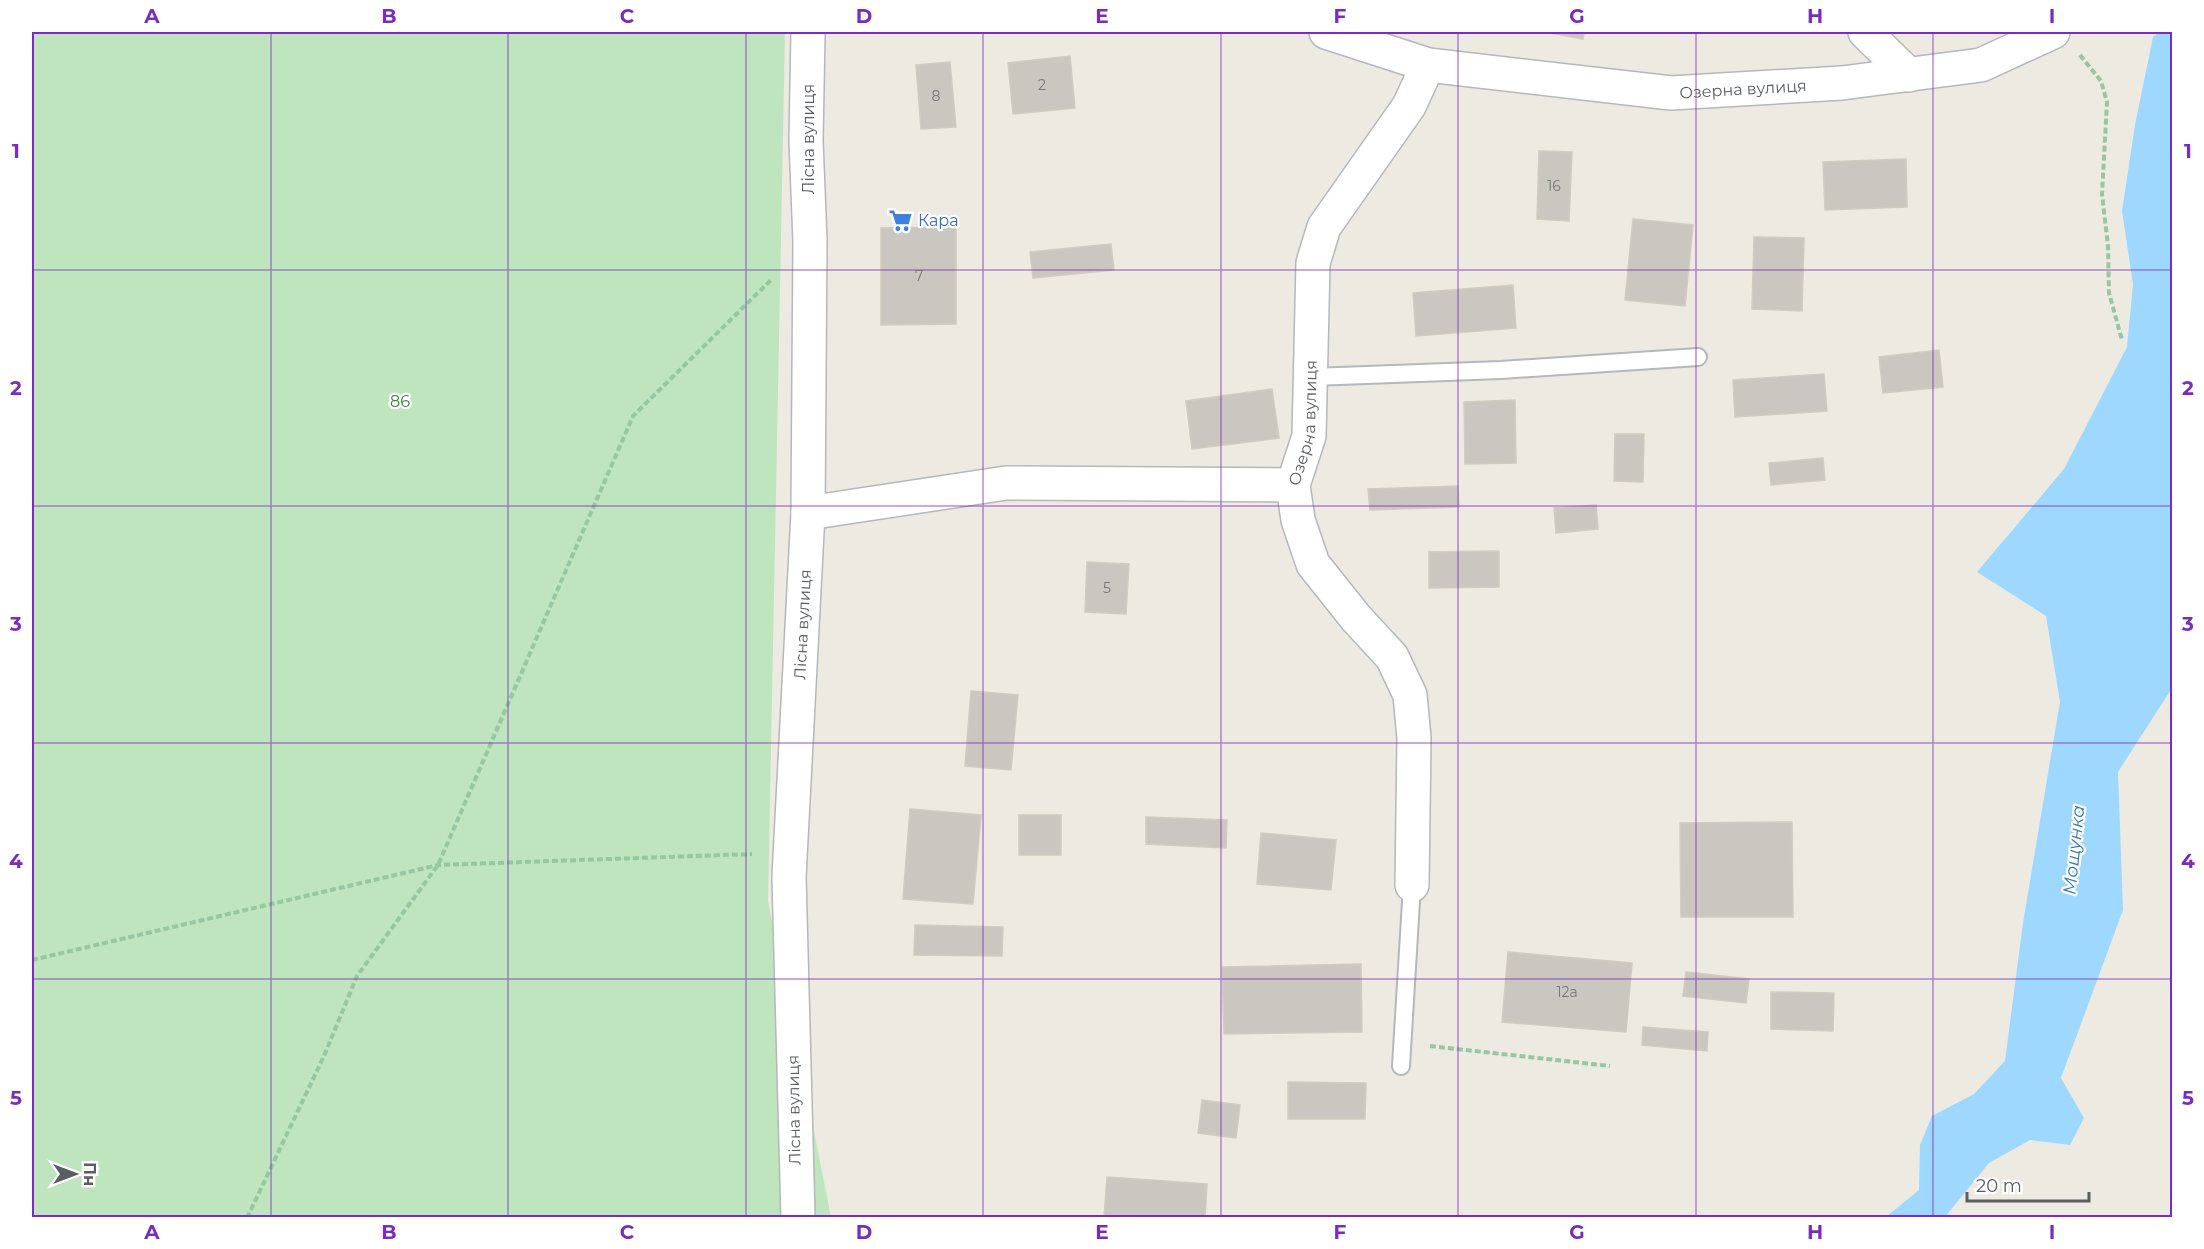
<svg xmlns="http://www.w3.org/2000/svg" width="2204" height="1249" font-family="Montserrat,sans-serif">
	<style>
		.green { fill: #bee5bd }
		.water { fill: #9fd8ff }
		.building { fill: #cac6c0; stroke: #d2cbbf; stroke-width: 1.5 }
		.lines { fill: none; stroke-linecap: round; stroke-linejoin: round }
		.service-casing { stroke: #b4b8bc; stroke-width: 20 }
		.minor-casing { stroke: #b4b8bc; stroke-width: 36 }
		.tertiary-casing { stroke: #b4b8bc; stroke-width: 36 }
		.path { stroke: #96c6a2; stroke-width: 4; stroke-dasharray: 6 3; stroke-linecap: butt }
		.service { stroke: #fff; stroke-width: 16 }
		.minor { stroke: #fff; stroke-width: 33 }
		.tertiary { stroke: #fff; stroke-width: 33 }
		.grid { fill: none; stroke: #7b2cbf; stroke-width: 1.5; stroke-opacity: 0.55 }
		.labels { text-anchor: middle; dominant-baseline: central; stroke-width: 4.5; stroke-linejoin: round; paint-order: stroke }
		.number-label { font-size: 14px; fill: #76787a }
		.street-label { font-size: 16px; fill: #5a5e62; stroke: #fff }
		.shop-label { font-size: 16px; fill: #366cbe; stroke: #fff; text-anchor: start }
		.park-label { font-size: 16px; fill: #348735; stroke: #fff }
		.water-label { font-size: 18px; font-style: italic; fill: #3b78b2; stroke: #fff }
		.neatline { fill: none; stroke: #7b2cbf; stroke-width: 2 }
		.grid-label { font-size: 20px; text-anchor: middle; font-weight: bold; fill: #7b2cbf }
	</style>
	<rect width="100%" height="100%" fill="#edeae1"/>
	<!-- green -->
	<path class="green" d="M32 32H785L768 901 831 1217H32Z"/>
	<!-- water -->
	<path class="water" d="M2159 32H2172V688L2118 772 2123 910 2061 1078 2084 1118 2070 1145 2030 1140 1989 1163 1945 1217H1886L1919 1190 1920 1145 1932 1116 1974 1094 2005 1061 2023 923 2060 702 2046 616 1977 572 2064 469 2127 347 2133 284 2122 211 2135 125 2153 37Z"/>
	<!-- building -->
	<path class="building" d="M1546 32H1584L1583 39Z
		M1070 56 1075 108 1013 114 1008 63Z
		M950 62 956 127 921 129 916 65Z
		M1539 151 1572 152 1569 221 1537 219Z
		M1906 159 1907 207 1825 210 1823 162Z
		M1633 219 1693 225 1685 306 1625 300Z
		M956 227V324L881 325V228Z
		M1754 237 1804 238 1802 311 1752 309Z
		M1111 244 1114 270 1033 278 1030 252Z
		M1513 285 1516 328 1416 336 1413 293Z
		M1939 350 1943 387 1883 393 1879 357Z
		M1824 374 1827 411 1735 417 1733 380Z
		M1272 389 1279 438 1192 449 1186 401Z
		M1515 400 1516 463 1465 464 1464 402Z
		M1615 434H1644L1643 482 1614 481Z
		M1823 458 1825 480 1771 485 1769 463Z
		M1458 486 1459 507 1370 510 1368 489Z
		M1596 505 1598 529 1556 533 1554 508Z
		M1499 551V587L1429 588V552Z
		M1087 562 1129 564 1126 614 1085 612Z
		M971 691 1018 695 1011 770 965 766Z
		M910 809 981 815 973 904 903 899Z
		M1019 815H1061V855H1019Z
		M1146 817 1227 820 1226 848 1146 844Z
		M1792 822 1793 917H1681L1680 823Z
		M1261 833 1336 840 1331 890 1257 884Z
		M915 925 1003 927 1002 956 914 955Z
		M1508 952 1632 963 1626 1032 1502 1022Z
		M1361 964 1362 1032 1224 1034 1222 967Z
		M1686 972 1749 979 1746 1003 1683 996Z
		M1771 992 1834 993 1833 1031 1771 1029Z
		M1643 1027 1708 1032 1707 1051 1642 1045Z
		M1288 1082 1366 1083 1365 1119H1288Z
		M1202 1100 1240 1105 1236 1138 1198 1133Z
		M1107 1177 1207 1184 1205 1218H1104Z"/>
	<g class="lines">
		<defs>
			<path id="service" d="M1312 377 1501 370 1698 357
				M1401 1066 1412 885"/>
			<g id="minor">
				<path d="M1865 32 1909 75"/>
				<path d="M808 513 1006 483 1293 485"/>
				<path id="s1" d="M1412 885 1414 738 1410 695 1392 657 1356 618 1313 564 1298 520 1293 485 1309 436 1313 263 1324 227 1409 106 1428 65"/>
				<path id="s2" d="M798 1218 789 877 808 513 810 241 806 141 808 32"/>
			</g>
			<g id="tertiary">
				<path id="s3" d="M1326 32 1428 65 1671 93 1842 83 1981 65 2053 32"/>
			</g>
		</defs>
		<!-- service casing -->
		<use href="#service" class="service-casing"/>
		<!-- minor casing -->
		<use href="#minor" class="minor-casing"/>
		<!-- tertiary casing -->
		<use href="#tertiary" class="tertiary-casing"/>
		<!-- path -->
		<path class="path" d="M2080 55 2101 81 2107 102 2102 194 2108 246 2109 293 2122 340
			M32 960 438 865 752 854
			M1430 1046 1610 1066
			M247 1218 324 1056 357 976 438 865 633 416 771 280"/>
		<!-- service -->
		<use href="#service" class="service"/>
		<!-- minor -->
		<use href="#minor" class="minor"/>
		<!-- tertiary -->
		<use href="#tertiary" class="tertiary"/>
	</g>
	<!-- grid -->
	<path class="grid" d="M271 32V1218M508 32V1218M746 32V1218M983 32V1218M1221 32V1218M1458 32V1218M1696 32V1218M1933 32V1218M32 270H2172M32 506H2172M32 743H2172M32 979H2172"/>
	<!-- icons -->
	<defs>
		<symbol id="supermarket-bare" viewBox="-9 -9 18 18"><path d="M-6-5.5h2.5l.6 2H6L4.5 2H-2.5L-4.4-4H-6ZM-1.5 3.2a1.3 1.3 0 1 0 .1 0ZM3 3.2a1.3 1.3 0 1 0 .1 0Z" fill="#3f7fe0" stroke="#fff" stroke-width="2.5" paint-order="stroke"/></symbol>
	</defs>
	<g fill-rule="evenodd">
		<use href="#supermarket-bare" x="884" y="204" width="33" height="33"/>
	</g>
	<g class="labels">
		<!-- number labels -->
		<g class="number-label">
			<text x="1042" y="85">2</text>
			<text x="936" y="96">8</text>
			<text x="1554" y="186">16</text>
			<text x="919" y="276">7</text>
			<text x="1107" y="588">5</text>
			<text x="1567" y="992">12а</text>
		</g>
		<!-- street labels -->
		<g class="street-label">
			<text stroke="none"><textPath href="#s3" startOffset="424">Озерна вулиця</textPath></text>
			<text transform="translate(808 139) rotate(-90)">Лісна вулиця</text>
			<text stroke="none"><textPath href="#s1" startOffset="500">Озерна вулиця</textPath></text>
			<text stroke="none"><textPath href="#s2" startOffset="594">Лісна вулиця</textPath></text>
			<text transform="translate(794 1110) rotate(-91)">Лісна вулиця</text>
		</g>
		<!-- shop labels -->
		<g class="shop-label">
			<text x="918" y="220">Кара</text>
		</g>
		<!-- park labels -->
		<g class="park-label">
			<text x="400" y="401">86</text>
		</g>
		<!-- water labels -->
		<g class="water-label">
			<text transform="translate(2074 850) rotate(-84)">Мощунка</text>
		</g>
	</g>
	<!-- border -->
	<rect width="2204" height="1249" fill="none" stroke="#ffffff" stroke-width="66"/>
	<!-- north arrow -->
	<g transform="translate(75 1174) rotate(90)" stroke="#ffffff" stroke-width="4.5" paint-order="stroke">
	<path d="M0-4.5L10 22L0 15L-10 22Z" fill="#5a5e62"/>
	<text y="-9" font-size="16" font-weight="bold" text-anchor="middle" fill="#5a5e62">Пн</text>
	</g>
	<!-- scale -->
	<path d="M1967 1192v9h122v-9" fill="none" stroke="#5a5e62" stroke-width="3"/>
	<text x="1976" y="1192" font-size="18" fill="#5a5e62" stroke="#ffffff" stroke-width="4.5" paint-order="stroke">20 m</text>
	<rect x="33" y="33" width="2138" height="1183" class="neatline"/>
	<g class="grid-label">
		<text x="152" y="23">A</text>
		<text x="389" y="23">B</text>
		<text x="627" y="23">C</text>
		<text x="864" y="23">D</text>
		<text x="1102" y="23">E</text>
		<text x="1340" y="23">F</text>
		<text x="1577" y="23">G</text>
		<text x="1815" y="23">H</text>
		<text x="2052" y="23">I</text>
		<text x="16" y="158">1</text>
		<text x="2188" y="158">1</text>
		<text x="16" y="395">2</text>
		<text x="2188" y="395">2</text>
		<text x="16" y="631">3</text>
		<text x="2188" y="631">3</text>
		<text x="16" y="868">4</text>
		<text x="2188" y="868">4</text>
		<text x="16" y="1105">5</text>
		<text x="2188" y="1105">5</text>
		<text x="152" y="1239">A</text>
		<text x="389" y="1239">B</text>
		<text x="627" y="1239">C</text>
		<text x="864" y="1239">D</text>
		<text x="1102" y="1239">E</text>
		<text x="1340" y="1239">F</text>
		<text x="1577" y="1239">G</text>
		<text x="1815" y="1239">H</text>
		<text x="2052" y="1239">I</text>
	</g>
</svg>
